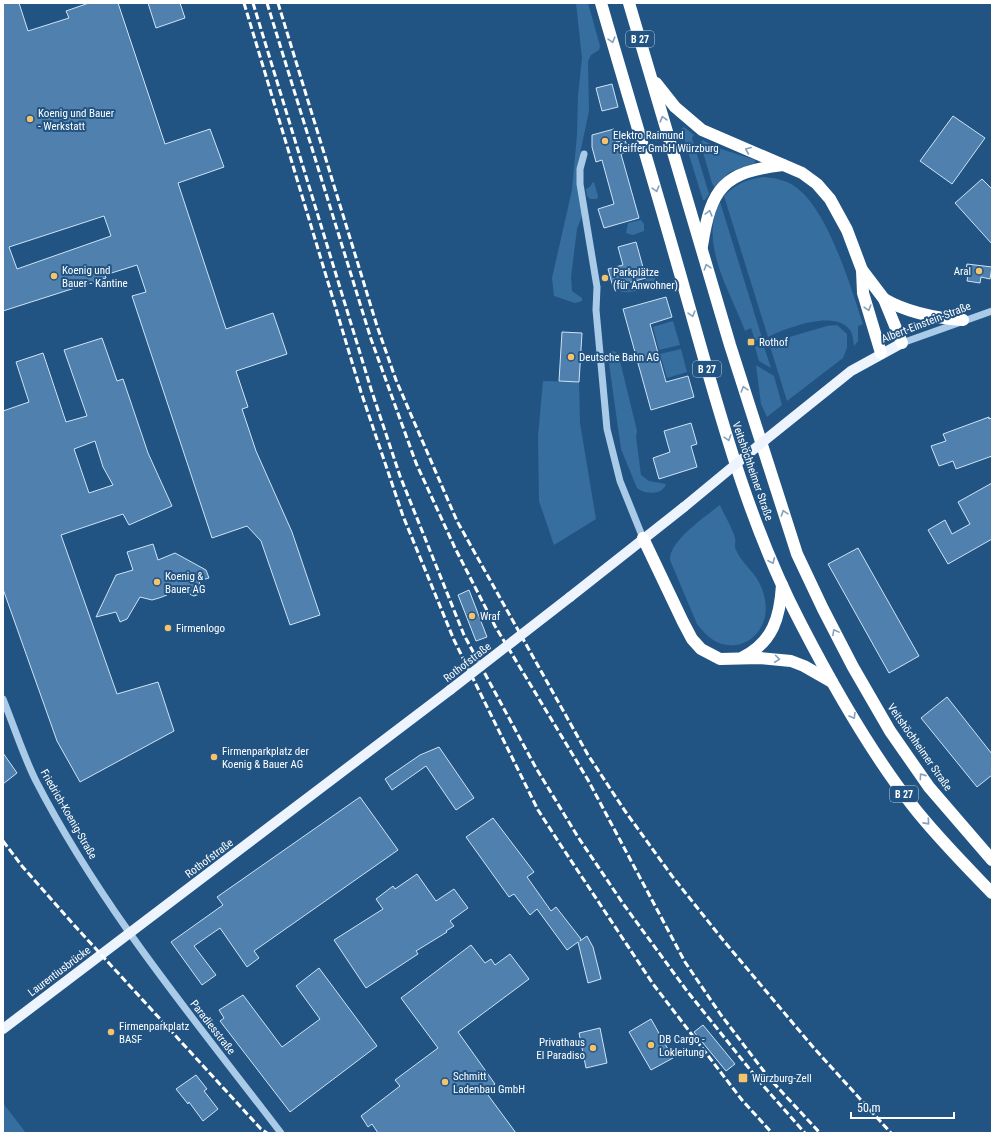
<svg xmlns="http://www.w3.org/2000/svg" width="995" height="1136" font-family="'Roboto Condensed',sans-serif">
<rect width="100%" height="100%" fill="#225483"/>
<g fill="#366ea0">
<polygon points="576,3 588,3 600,46 599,50 591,55 588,61 589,111 577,168 582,216 577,229 571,277 572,291 582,298 582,301 575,303 554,296 552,278 572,190 577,135 578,95 582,58"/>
<polygon points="684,127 694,135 692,138 709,194 705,200 703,200 681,129"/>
<polygon points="703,140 715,147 755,160 755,163 730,172 714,187 712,183 700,142"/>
<path d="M763,177c12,1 24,3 34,11 32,25 53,97 66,136l-5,2v15l-4,5c-1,-5 -1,-14 -5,-17 -16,-19 -62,-1 -81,8l-44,-141c12,-12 23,-17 39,-19z"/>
<polygon points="594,182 598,196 597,199 590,199 587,196 586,189 590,187 592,183"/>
<path d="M720,202l42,136 -7,3 -4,-13 -6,3c-14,-39 -47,-87 -25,-129z"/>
<polygon points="641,220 644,224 644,231 633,235 626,233 628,223"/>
<path d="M654,277l3,5c-5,6 -30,13 -37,9l1,-2 11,-1 12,-3 2,-6z"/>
<polygon points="673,321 680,345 659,350 653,327"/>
<polygon points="837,325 847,334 847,348 843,358 787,401 769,343 827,326"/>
<polygon points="763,344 771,368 759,361 755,347"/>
<polygon points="681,349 687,372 667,378 660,354"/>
<path d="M613,351l3,1 3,5 18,74 -1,6 5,38 8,6 17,3c-3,11 -21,11 -29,4l-16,-39 -13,-93v-3z"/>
<polygon points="756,365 774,376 782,405 767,417 761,404"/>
<polygon points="543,381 579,382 580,423 596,519 554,545 539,501 538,436"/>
<path d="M720,505c4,10 12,22 15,33 1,4 -1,9 1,12 5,10 10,15 16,22 13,15 19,40 8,57 -6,9 -14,15 -25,16 -17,2 -28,-8 -38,-21l-27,-64c-1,-19 36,-44 50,-55z"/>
<polygon points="3,1103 26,1133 3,1133"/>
</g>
<g fill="#4f80ae" stroke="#cee3f6" fill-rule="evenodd">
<path d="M3,3h16l9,28 41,-13 -3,-7 23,-8h29l47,141 45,-15 14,38 -46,16 48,146 47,-16 14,41 -51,17 12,36 -6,2 14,42 36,81 28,83 -30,10 -29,-84 -14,-15 -35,12 -80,-242 14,-4 -9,-27 -32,10 1,3 -103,33zM104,216l7,20 -94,33 -8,-22z"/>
<polygon points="148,3 180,3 185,18 156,28"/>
<polygon points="612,84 618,107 602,111 596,88"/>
<polygon points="953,116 985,138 952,184 920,161"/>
<polygon points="614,129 617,142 625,140 629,151 621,154 639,218 604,228 598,209 614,204 602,160 596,162 592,147 592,135"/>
<polygon points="982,179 992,189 992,244 955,203"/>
<polygon points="636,242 646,278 613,287 608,269 623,265 618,247"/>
<polygon points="967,264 992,267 990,279 981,277 980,283 967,281 968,275 965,274"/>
<polygon points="666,297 672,317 650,324 666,382 688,376 694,397 651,410 623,309"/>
<polygon points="562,332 582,333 579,382 559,381"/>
<path d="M102,338l15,43 6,-2 25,74 24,53 -43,19 -6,-11 -62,21 56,159 41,-12 16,49 -94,51 -23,-41 -54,-152v-178l26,-9 -13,-40 27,-9 23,69 21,-6 -23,-66zM95,441l8,26 10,18 -24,8 -15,-44z"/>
<polygon points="989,417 989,419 992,418 992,456 956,469 953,461 939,466 931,446 946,441 943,434"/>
<polygon points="691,423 697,444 691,446 697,467 659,479 653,458 670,452 664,431"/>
<polygon points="992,483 992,539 948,564 928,530 945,520 952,534 970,524 958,502"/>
<polygon points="153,544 158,560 175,553 206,570 209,578 199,581 202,593 194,596 172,586 167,595 159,598 152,600 140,597 127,619 120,622 116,612 96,617 116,575 133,570 127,552"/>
<polygon points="858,548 919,656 889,673 828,564"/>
<polygon points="469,590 487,637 476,641 458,595"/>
<polygon points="947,697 992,754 992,775 977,787 921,718"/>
<polygon points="439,747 474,798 456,810 426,766 392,790 385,779 420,755"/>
<polygon points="3,753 17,773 3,784"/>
<polygon points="360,797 398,850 254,951 259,958 247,967 220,928 194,946 216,975 202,985 171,942 223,905 217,897"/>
<polygon points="493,818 534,872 527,877 551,911 556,907 581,939 580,941 587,936 593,947 601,979 588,983 578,942 567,950 537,909 530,915 514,894 509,897 466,837"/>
<polygon points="417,874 436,901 454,889 468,908 450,921 454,926 446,931 447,932 416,951 418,954 366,988 334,940 383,909 376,899 393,886 395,889"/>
<polygon points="471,945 485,963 491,959 495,965 510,954 529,979 458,1032 495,1084 485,1091 516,1133 378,1133 372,1124 368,1127 361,1116 400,1086 395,1080 438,1048 401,998"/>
<polygon points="319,968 377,1046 290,1112 220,1021 224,1018 219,1010 243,995 282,1047 320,1019 296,986"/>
<polygon points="651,1019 673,1058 651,1070 629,1032"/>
<polygon points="703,1025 735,1064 726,1071 694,1032"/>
<polygon points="600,1028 607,1063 586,1068 579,1033"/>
<polygon points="196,1075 207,1089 204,1091 218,1109 203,1121 189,1102 188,1104 176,1089"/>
</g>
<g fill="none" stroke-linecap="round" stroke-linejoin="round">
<g stroke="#aacbe8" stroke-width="7">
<polyline points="584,154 580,169 580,184 597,287 596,310 607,429 620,481 643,538"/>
<polyline points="902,343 992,311"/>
<path d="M3,699c11,27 20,56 33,82 66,128 158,238 245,352"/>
</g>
<g stroke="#edf4fe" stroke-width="10">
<polyline points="765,440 851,371 902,343"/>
<polyline points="570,597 684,507"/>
<polyline points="3,1029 450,690"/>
</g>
<g stroke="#fff" stroke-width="12">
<path d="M601,3c29,100 59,199 87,299 31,109 60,221 113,322 32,62 68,126 111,181 24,31 53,60 80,88"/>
<polyline points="629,3 730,345 797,554 823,609 853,667 890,731 929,787 992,860"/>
<polyline points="656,83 675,107 702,130 802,173 817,184 830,199 847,230 862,270 863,293 881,353"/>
<path d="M702,246c9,-58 21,-74 81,-81"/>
<polyline points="862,270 884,299 902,343"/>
<path d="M884,299c24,14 51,19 79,21"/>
<polyline points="643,538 683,622 692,639 701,649 720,659 760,658 791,661 804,666 832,682"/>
<path d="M743,657c30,-15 37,-40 39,-72"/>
</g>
<g stroke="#fff" stroke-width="3" stroke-dasharray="7 3" stroke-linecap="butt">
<polyline points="244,3 361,392 403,516 454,640 538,810 560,844 653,984 742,1100 772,1133"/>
<polyline points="253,3 371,389 400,476 464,635 536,768 578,837 624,905 687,991 760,1082 805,1133"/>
<polyline points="267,3 371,339 416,463 455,548 495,626 588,780 685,962 721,1015 769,1078 820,1133"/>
<polyline points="278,3 377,326 396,380 457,521 588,755 625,811 672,876 723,940 813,1047 891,1133"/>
<polyline points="3,841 22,866 74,925 261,1129 267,1133"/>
</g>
<g stroke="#edf4fe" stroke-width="10">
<polyline points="684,507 765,440"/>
<polyline points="450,690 570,597"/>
</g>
</g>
<defs><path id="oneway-chevron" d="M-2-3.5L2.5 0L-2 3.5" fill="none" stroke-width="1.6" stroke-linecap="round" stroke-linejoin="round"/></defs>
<g stroke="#85a1bb">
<use href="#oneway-chevron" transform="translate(612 40) rotate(74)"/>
<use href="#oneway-chevron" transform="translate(663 119) rotate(-106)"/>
<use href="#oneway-chevron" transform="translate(748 150) rotate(-157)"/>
<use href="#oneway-chevron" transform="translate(656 189) rotate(74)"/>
<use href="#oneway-chevron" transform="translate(709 213) rotate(-75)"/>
<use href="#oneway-chevron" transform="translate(707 267) rotate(-107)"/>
<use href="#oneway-chevron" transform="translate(868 308) rotate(73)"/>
<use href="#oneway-chevron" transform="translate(692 314) rotate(74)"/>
<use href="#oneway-chevron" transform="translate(744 389) rotate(-107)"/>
<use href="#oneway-chevron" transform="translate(728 438) rotate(73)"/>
<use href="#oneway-chevron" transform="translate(784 513) rotate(-108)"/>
<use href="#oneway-chevron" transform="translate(772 561) rotate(66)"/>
<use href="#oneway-chevron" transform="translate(835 632) rotate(-118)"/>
<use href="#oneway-chevron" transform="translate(777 659) rotate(8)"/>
<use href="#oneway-chevron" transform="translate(853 716) rotate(59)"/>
<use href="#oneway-chevron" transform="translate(922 776) rotate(-125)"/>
<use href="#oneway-chevron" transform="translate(927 822) rotate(48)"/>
</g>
<g fill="#f4c36c" stroke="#225483" stroke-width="1.5">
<circle cx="30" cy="119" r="4"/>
<circle cx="605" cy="141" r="4"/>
<circle cx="979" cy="271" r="4"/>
<circle cx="54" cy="276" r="4"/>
<circle cx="605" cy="278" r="4"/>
<rect x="747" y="338" width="8" height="8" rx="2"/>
<circle cx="571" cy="357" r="4"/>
<circle cx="157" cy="582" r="4"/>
<circle cx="472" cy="616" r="4"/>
<circle cx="168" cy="628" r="4"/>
<circle cx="214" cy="757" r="4"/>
<circle cx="111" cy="1032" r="4"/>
<circle cx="651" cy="1045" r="4"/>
<circle cx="593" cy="1048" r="4"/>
<rect x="738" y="1073" width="10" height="10" rx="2"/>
<circle cx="445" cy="1082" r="4"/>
</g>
<g text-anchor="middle" stroke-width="4" stroke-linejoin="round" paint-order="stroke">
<g fill="#225483" stroke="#bdccda" stroke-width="1">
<rect x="626" y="31" width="28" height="16" rx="3"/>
<rect x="693" y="361" width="28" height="16" rx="3"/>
<rect x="890" y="786" width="28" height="16" rx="3"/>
</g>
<g font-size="10" font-weight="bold" fill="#fff">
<text x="640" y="43">B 27</text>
<text x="707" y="373">B 27</text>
<text x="904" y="798">B 27</text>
</g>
<g font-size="11" fill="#fff" stroke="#225483" text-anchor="start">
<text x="38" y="117">Koenig und Bauer<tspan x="38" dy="13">- Werkstatt</tspan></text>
<text x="613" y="139">Elektro Raimund<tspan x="613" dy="13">Pfeiffer GmbH Würzburg</tspan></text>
<text x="62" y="274">Koenig und<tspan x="62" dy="13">Bauer - Kantine</tspan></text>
<text x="971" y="275" text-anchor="end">Aral</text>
<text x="613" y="276">Parkplätze<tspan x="613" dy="13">(für Anwohner)</tspan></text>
<text x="759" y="346">Rothof</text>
<text x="579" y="361">Deutsche Bahn AG</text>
<text x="165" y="580">Koenig &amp;<tspan x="165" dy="13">Bauer AG</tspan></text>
<text x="480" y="620">Wraf</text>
<text x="176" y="632">Firmenlogo</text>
<text x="222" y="755">Firmenparkplatz der<tspan x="222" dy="13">Koenig &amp; Bauer AG</tspan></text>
<text x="119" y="1030">Firmenparkplatz<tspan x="119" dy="13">BASF</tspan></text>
<text x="659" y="1043">DB Cargo -<tspan x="659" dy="13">Lokleitung</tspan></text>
<text x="585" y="1046" text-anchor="end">Privathaus<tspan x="585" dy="13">El Paradiso</tspan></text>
<text x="453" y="1080">Schmitt<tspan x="453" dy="13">Ladenbau GmbH</tspan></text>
<text x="752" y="1082">Würzburg-Zell</text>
</g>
<g font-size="11" fill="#fff" stroke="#225483">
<text transform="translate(926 322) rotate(-21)" y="4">Albert-Einstein-Straße</text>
<text transform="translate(753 471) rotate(71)" y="4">Veitshöchheimer Straße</text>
<text transform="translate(467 662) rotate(-38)" y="4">Rothofstraße</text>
<text transform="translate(920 747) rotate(55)" y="4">Veitshöchheimer Straße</text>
<text transform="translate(69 814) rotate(60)" y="4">Friedrich-Koenig-Straße</text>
<text transform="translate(209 858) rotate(-37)" y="4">Rothofstraße</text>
<text transform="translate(59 971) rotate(-37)" y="4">Laurentiusbrücke</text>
<text transform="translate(213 1027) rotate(52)" y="4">Paradiesstraße</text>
</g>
</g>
<rect width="995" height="1136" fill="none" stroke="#ffffff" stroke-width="8"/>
<path d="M851 1112v6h103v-6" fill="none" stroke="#ffffff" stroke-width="2"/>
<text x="857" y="1112" font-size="12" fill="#ffffff" stroke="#225483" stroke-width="3" paint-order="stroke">50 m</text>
</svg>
